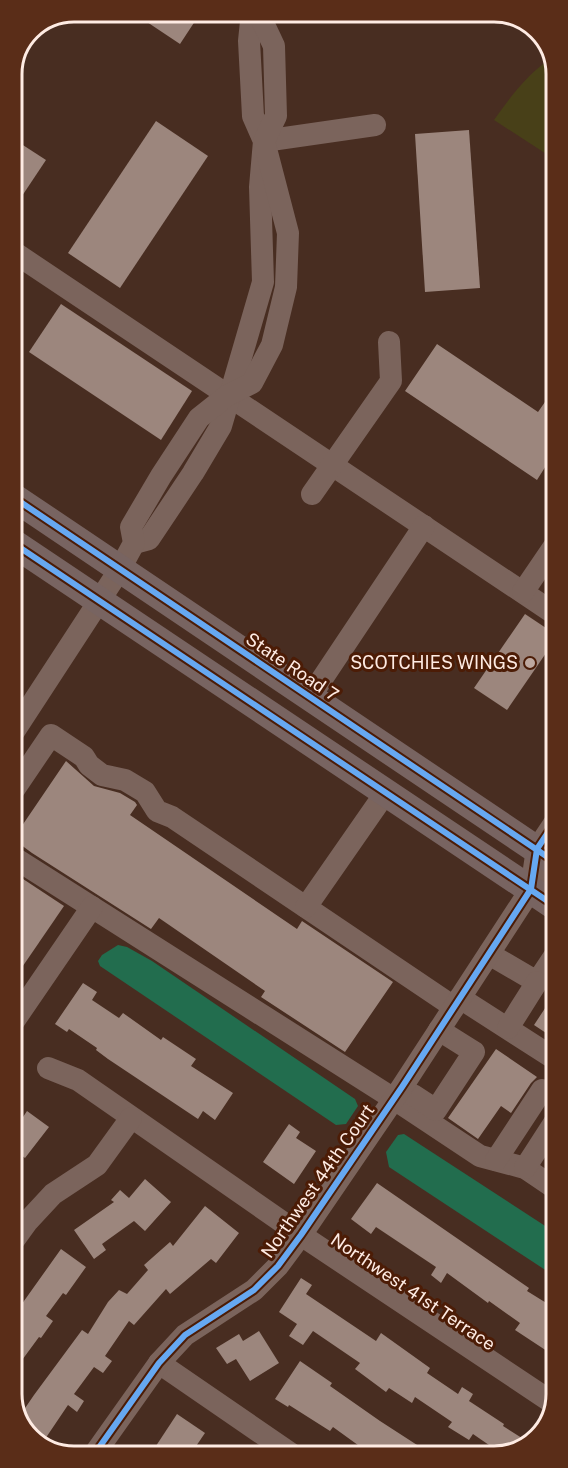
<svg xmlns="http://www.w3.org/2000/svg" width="568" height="1468" font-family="'Public Sans',sans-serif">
<rect width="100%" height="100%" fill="#482d21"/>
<path fill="#484018" d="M553,57l1,1v101l-60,-39c17,-24 34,-47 59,-63z"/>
<g fill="#226d4e">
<polygon points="118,945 127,947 152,961 355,1099 358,1106 346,1124 336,1125 100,966 98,961 102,955"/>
<polygon points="404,1134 556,1233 556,1277 389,1167 386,1152 398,1135"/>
</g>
<g fill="#9c867d">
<polygon points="132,12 201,12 180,44"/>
<polygon points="156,121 208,156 120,288 68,253"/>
<polygon points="469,130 480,288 425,292 415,134"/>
<polygon points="12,138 46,160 12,211"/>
<polygon points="61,304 192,391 161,440 29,352"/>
<polygon points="437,344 538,412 554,389 554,453 537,480 405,391"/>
<polygon points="525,614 555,634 555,640 507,710 474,688"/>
<polygon points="66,761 94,786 120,793 135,802 137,805 130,815 297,929 302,921 393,982 345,1052 261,997 265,991 159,918 151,929 32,853 13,839"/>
<polygon points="17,875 64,906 14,979 13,881"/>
<polygon points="83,983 97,992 92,1000 119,1018 123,1013 161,1040 163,1037 196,1059 191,1066 233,1093 215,1120 203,1111 198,1119 108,1059 96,1050 97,1048 69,1029 67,1032 55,1024"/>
<polygon points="555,993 555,1039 534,1025"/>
<polygon points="496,1049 537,1077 531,1083 511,1113 501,1106 478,1139 448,1118"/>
<polygon points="14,1111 23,1117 27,1111 49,1127 25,1158 14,1150"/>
<polygon points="289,1124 300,1132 296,1138 316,1151 294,1184 263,1162"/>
<polygon points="145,1179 171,1202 145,1231 134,1221 102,1244 106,1250 94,1259 74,1230 114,1202 111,1200 120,1190 129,1198"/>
<polygon points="377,1183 529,1288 527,1291 556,1309 556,1357 515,1330 520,1323 489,1301 488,1303 447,1273 441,1283 431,1275 436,1267 376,1227 371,1234 351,1219"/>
<polygon points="205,1206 239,1233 216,1263 211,1259 170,1294 166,1289 134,1325 129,1321 105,1356 112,1361 103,1373 94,1367 74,1394 84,1401 77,1412 68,1405 41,1445 36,1443 19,1417 34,1395 82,1330 88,1334 108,1302 119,1290 127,1294 148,1270 144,1265 170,1242 173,1246"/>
<polygon points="61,1249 86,1267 66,1295 63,1293 46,1316 53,1321 41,1338 39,1337 14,1371 14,1304 19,1308"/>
<polygon points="301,1278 312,1285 306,1294 376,1341 381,1333 430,1368 427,1373 458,1394 462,1387 473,1394 469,1401 504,1424 503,1426 525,1440 520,1447 510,1454 502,1454 473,1434 469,1440 448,1427 452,1422 415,1397 412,1403 389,1388 386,1392 355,1369 360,1363 313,1331 303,1345 289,1336 297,1324 279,1312"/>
<polygon points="259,1331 279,1363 250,1381 236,1359 227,1364 216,1348 239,1334 243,1341"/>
<polygon points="300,1361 332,1383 330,1386 380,1421 431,1454 358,1454 362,1448 333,1427 330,1431 289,1405 288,1407 275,1399"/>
<polygon points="177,1414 205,1433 190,1455 150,1455"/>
</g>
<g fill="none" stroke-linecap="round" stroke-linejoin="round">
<g stroke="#7b645c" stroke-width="22">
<polyline points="264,141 375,125"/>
<polyline points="12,251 555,614"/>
<polyline points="312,494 391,381 389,342"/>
<polyline points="134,543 149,539 193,473 221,426 263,282 260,187 264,141 253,116 249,41 252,12"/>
<polyline points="523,592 555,545"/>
<polyline points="310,697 424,526"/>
<polyline points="13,733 120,569 134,543 131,527 161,476 199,418 228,395 252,383 272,345 286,287 288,233 264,141 276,116 274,46 258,12"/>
<polyline points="13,791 51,735 84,757 89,765 102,775 125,780 145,792 157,811 172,817 454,1007"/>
<polyline points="13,857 394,1099 480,1156 525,1168 556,1189"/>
<polyline points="531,889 555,876"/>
<polyline points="306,907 386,792"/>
<polyline points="489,954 537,982 555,955"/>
<polyline points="460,998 555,1059"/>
<polyline points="14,1021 92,907"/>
<polyline points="508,1028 537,982"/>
<polyline points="48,1068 78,1080 301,1235 553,1403"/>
<polyline points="413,1095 436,1110 474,1052 439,1030"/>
<polyline points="496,1160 542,1090"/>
<polyline points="525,1168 556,1120"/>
<polyline points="14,1240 27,1222 53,1194 97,1165 131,1118"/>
<polyline points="159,1363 293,1455"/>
<polyline points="93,1456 159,1363 185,1335 254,1290 278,1266 301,1235 402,1087 531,889 537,849 555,822"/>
</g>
<g stroke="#786461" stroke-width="28">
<polyline points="13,497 555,862"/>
<polyline points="13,543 555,906"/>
</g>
<defs>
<g id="cycleway">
<polyline points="13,497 555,862"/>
<polyline points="13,543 555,906"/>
<polyline points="93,1456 159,1363 185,1335 254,1290 278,1266 301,1235 402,1087 531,889 537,849 555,822"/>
</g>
</defs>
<use href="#cycleway" stroke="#4c1c06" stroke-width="10"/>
<use href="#cycleway" stroke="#66a8f1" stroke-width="6"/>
</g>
<circle fill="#bea89f" stroke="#4c1c06" stroke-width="2" cx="530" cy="663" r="6"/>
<g text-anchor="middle" stroke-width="6" stroke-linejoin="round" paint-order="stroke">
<g font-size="18" fill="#feebe3" stroke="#4c1c06" text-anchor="end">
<text x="518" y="669">SCOTCHIES WINGS</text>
</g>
<g font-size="18" fill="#feebe3" stroke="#4c1c06">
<text transform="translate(292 667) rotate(34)" y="6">State Road 7</text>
<text transform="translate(318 1181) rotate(-55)" y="6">Northwest 44th Court</text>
<text transform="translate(413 1292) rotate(34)" y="6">Northwest 41st Terrace</text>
</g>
</g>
<path d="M0 0H568V1468H0ZM74 22H494A52 52 0 0 1 546 74V1394A52 52 0 0 1 494 1446H74A52 52 0 0 1 22 1394V74A52 52 0 0 1 74 22Z" fill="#5a2d18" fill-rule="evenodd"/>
<path fill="none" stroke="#feebe3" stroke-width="3" d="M74 22H494A52 52 0 0 1 546 74V1394A52 52 0 0 1 494 1446H74A52 52 0 0 1 22 1394V74A52 52 0 0 1 74 22Z"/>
</svg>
